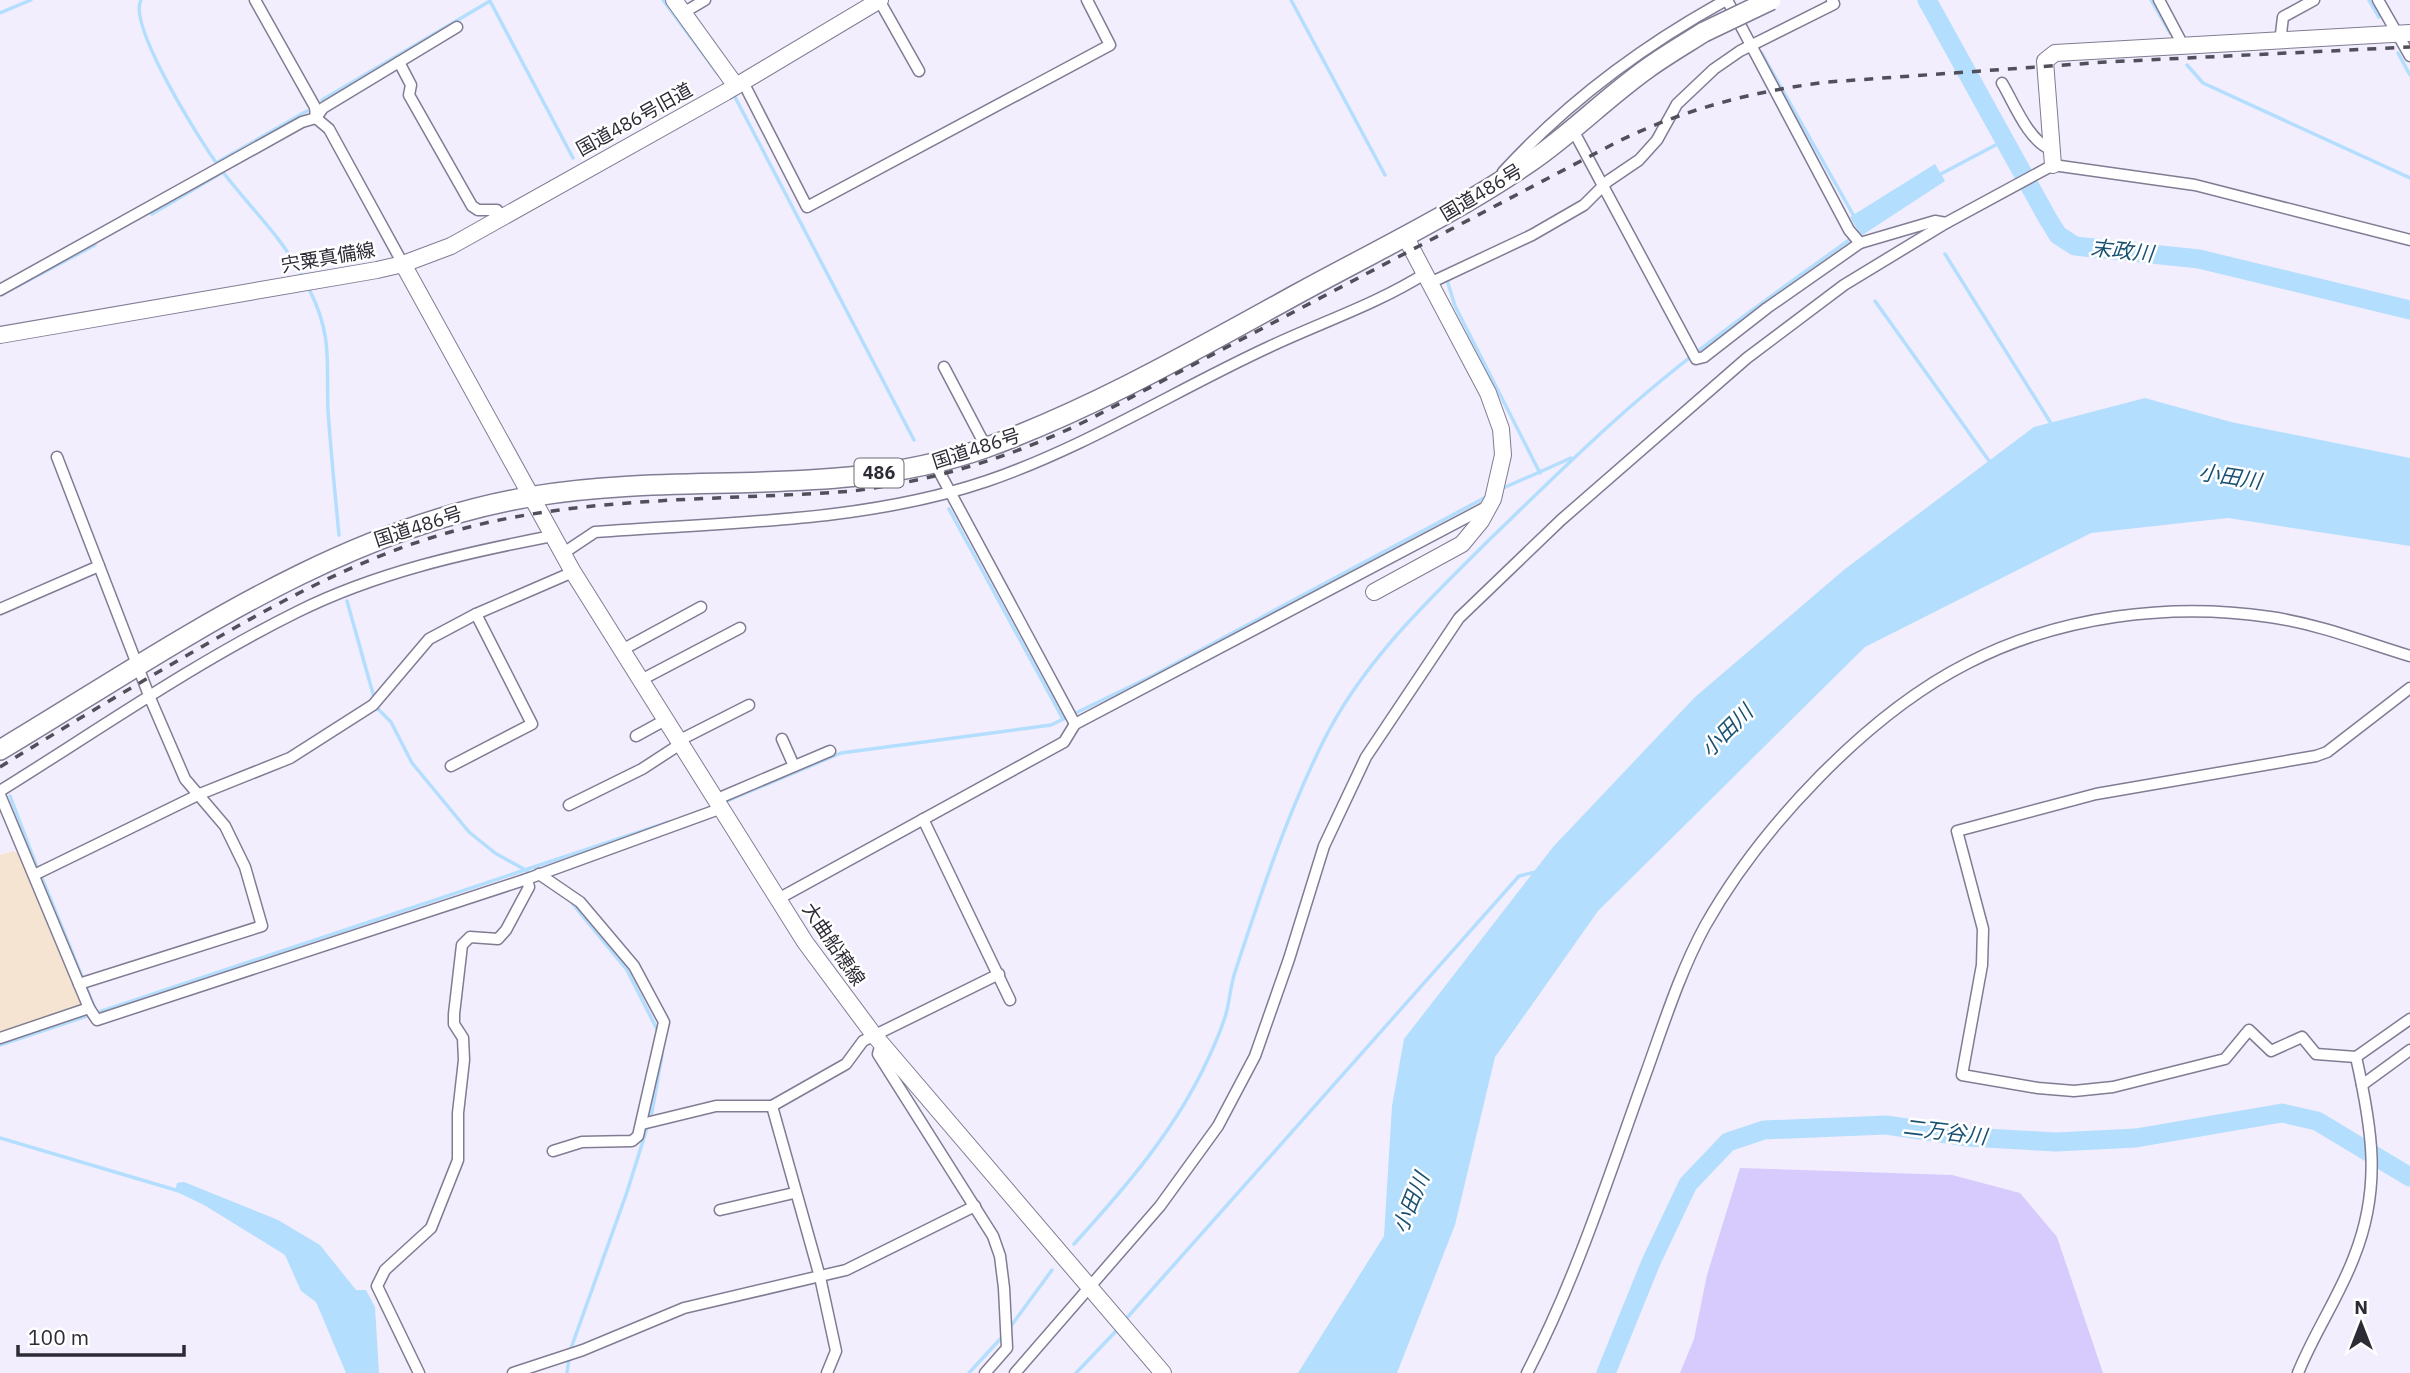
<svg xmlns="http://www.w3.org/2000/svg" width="2410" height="1373" font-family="'IBM Plex Sans','Noto Sans JP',sans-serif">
<rect width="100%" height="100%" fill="#f2eefe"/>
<polygon fill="#f5e4d2" points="13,851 20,855 83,1004 81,1008 0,1034 0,855"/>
<polygon fill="#d6cbfc" points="1740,1168 1952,1175 2020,1193 2057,1237 2103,1373 1680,1373 1694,1339 1707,1275"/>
<g fill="#b4defd">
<polygon points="1935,164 1945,181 1861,236 1850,217"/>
<polygon points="2145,398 2231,422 2410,458 2410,546 2228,518 2091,533 1865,647 1598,911 1495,1057 1455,1225 1397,1373 1298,1373 1384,1236 1392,1106 1404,1039 1553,847 1695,697 1845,569 2034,427"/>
<polygon points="184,1182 278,1220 320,1245 356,1290 366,1290 375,1307 379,1373 346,1373 316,1302 301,1291 285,1255 204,1205 175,1191 177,1183"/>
</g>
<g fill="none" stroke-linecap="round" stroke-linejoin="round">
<g stroke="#b4defd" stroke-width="3.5">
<path d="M141,0c-14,25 61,144 79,168 27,37 61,67 81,107"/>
<polyline points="663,0 718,74"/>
<polyline points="1291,0 1385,175"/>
<polyline points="2151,0 2170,33"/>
<polyline points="2369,0 2379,17"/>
<polyline points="0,13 31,0"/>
<polyline points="1761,52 1855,218"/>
<polyline points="2398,53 2410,75"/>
<polyline points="2187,65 2203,83 2410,178"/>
<polyline points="735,97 914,440"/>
<polyline points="322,100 490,1 573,158"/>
<polyline points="216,163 307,111"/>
<polyline points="1937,176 2005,140"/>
<polyline points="152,214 223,172"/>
<polyline points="1945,254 2052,425"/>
<polyline points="1447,280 1455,306 1540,473"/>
<polyline points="16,287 95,245"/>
<path d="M310,291c23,46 16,72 18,120 3,42 7,83 11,124"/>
<polyline points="1875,301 1992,465"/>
<polyline points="1501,489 1571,458"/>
<polyline points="949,509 1063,719"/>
<polyline points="347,601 377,708 391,722 412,763 469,832 495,853 529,872"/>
<polyline points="10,796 37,867"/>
<polyline points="727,801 841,753 1051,725 1154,675 1488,496"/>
<polyline points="42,878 95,1009"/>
<polyline points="572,903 627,970 658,1031"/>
<polyline points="0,1045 669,822"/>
<polyline points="0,1138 179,1191"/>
<path d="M1074,1244c52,-57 102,-115 134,-185 7,-15 15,-33 19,-49 3,-13 4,-26 8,-38 26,-79 52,-158 89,-232 40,-80 104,-139 166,-201 57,-55 112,-110 173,-160 61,-50 125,-95 189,-141"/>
<polyline points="1125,1320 1519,876 1536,872"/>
<polyline points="1008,1330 1052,1270"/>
<polyline points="570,1351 627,1192 652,1112 662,1055"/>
<polyline points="567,1373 569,1359"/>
<polyline points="969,1373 1003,1336"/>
<polyline points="1076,1373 1118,1329"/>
</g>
<g stroke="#b4defd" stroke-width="19">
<polyline points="1927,0 2048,219 2058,235 2075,246 2199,259 2410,310"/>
<polyline points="1606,1373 1651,1262 1688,1184 1728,1142 1764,1130 1886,1125 1968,1137 2056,1142 2136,1138 2282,1113 2317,1121 2410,1177"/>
</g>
<defs>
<g id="street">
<polyline points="255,0 315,107 316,118"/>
<polyline points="879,0 919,71"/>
<polyline points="1727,0 1849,230 1860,243"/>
<polyline points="2159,0 2184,47"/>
<polyline points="2378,0 2410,56"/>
<polyline points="683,13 705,0"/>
<polyline points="2280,42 2283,17 2314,0"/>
<polyline points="399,62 411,85 409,95 472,206 478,210 497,210 501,218"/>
<polyline points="743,82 807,207 1110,45 1087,0"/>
<path d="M2002,83c12,20 26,57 48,66"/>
<polyline points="316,118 329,129 403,264"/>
<polyline points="1573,130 1696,359 1704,357 1767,308 1860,243 1935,221 1946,223"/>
<path d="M1503,172c64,-70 141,-127 223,-172"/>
<polyline points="1432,282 1532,235 1584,205 1608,181 1639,160 1657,140 1677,104 1714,69 1740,51 1834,4 1832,0"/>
<polyline points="0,290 302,122 316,118 323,108 457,27"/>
<polyline points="944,367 986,447"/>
<polyline points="57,457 150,698 185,779 225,826 245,867 262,926 79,984"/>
<polyline points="934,462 1075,724"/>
<path d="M562,554l33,-22c130,-10 268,-9 392,-51 99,-34 187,-90 282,-134 53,-25 108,-43 157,-74"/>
<polyline points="0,609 99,566"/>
<polyline points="622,650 701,607"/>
<polyline points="641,680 740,628"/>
<polyline points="2410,688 2327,752 2316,756 2096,794 1957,831 1983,929 1982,965 1962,1075 2038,1088 2074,1091 2113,1087 2225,1059 2249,1030 2271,1051 2302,1037 2316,1054 2356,1057 2410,1019"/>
<polyline points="636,736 667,719"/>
<polyline points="782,739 794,766"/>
<polyline points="680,740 749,705"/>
<polyline points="451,766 532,724 476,614"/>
<path d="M0,791c98,-61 194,-128 297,-179 80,-40 168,-59 255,-76"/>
<polyline points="0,795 89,1008"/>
<polyline points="717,799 830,751"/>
<polyline points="569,805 642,769 682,743"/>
<polyline points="923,819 1010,1000"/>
<polyline points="539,874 580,902 634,966 664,1022 638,1136 632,1141 582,1142 553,1151"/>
<polyline points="34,875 200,794 290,758 373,705 429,639 476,614 573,572"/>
<polyline points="778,899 1064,742 1075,724 1490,505"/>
<polyline points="0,1038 89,1008 97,1020 527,879"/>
<polyline points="881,1043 878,1054 993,1236 1000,1256 1004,1288 1007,1348 985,1373"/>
<polyline points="2362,1085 2410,1050"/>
<polyline points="642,1124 716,1106 772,1106"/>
<polyline points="720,1210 794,1193"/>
<polyline points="419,1373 377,1286 385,1270 431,1228 458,1160 458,1113 464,1060 463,1038 454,1024 454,1014 462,945 470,937 498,939 506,930 529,887 527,879 722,808"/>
<polyline points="513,1373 583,1350 684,1308 846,1270 975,1206"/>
<polyline points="827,1373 836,1351 820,1277 772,1106 846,1064 863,1041 999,974"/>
<polyline points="1015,1373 1160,1206 1218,1126 1255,1056 1289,959 1324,846 1366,757 1459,618 1561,520 1747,358 1844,285 1946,223 2053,165 2195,185 2410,240"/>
<path d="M1527,1373c50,-96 82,-198 119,-300 18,-50 34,-101 59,-147 55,-98 162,-212 263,-263 91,-47 202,-61 302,-46 48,7 94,25 140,39"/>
<path d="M2298,1373c16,-40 41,-76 56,-116 28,-70 18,-129 2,-200"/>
</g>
<g id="secondary">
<polyline points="674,0 736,86"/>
<polyline points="2053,165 2045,61 2055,53 2410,33"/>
<polyline points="403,264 573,572 805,942 874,1035 1163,1373"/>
<polyline points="0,335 377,270 403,264 451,246 726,92 880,0"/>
<polyline points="1374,592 1462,544 1481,521 1493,499 1503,455 1501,429 1488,393 1405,236"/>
</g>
<path id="highway" d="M0,750c169,-101 336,-222 535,-254 149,-25 305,4 450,-48 110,-40 212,-99 314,-155 77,-42 158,-81 231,-131 41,-28 77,-65 118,-94 18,-13 37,-24 56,-36"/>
</defs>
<use href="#street" stroke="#817c93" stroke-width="13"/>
<use href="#secondary" stroke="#817c93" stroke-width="18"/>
<use href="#highway" stroke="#817c93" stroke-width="22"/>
<use href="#street" stroke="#fff" stroke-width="10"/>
<use href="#secondary" stroke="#fff" stroke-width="16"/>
<use href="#highway" stroke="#fff" stroke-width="19"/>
<path stroke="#514f5a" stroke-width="3.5" stroke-dasharray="9 9" stroke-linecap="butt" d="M0,767c63,-39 127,-77 191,-114 84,-49 168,-96 263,-122 129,-36 267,-30 399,-40 84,-11 160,-34 237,-72l527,-277c67,-33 137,-51 211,-60l278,-20 304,-15"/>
<defs>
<polyline id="highway-bridge" points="1704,32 1771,0"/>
</defs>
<use href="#highway-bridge" stroke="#817c93" stroke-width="22" stroke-linecap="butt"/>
<use href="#highway-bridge" stroke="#fff" stroke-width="19"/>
</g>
<g text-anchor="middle" stroke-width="5" stroke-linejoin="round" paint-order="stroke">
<rect fill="#fff" stroke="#6c6b72" stroke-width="2" x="854.5" y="458.5" width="49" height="29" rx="5"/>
<g font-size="18" font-weight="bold" fill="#2d2b35">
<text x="879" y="479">486</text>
</g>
<g font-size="19" fill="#2d2b35" stroke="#fff">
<text transform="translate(634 119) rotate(-29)" y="7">国道486号旧道</text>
<text transform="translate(1481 192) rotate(-31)" y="7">国道486号</text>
<text transform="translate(328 257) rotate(-10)" y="7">宍粟真備線</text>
<text transform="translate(976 448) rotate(-18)" y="7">国道486号</text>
<text transform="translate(418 526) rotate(-18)" y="7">国道486号</text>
<text transform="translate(834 944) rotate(56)" y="7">大曲船穂線</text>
</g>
<g font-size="21" font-style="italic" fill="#195172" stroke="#fff">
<text transform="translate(2122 251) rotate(6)" y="7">末政川</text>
<text transform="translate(2230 477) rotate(9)" y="7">小田川</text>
<text transform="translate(1727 731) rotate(-45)" y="7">小田川</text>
<text transform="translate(1945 1132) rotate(7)" y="7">二万谷川</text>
<text transform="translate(1411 1203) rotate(-68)" y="7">小田川</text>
</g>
</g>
<g transform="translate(2361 1324)" stroke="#ffffff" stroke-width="5" paint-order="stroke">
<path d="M0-5L12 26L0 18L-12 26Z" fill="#2d2b35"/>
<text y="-10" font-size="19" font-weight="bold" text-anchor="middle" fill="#2d2b35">N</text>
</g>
<path d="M18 1345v10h166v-10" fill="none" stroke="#2d2b35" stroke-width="3.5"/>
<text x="28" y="1345" font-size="21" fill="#2d2b35" stroke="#ffffff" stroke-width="5" paint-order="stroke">100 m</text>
</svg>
